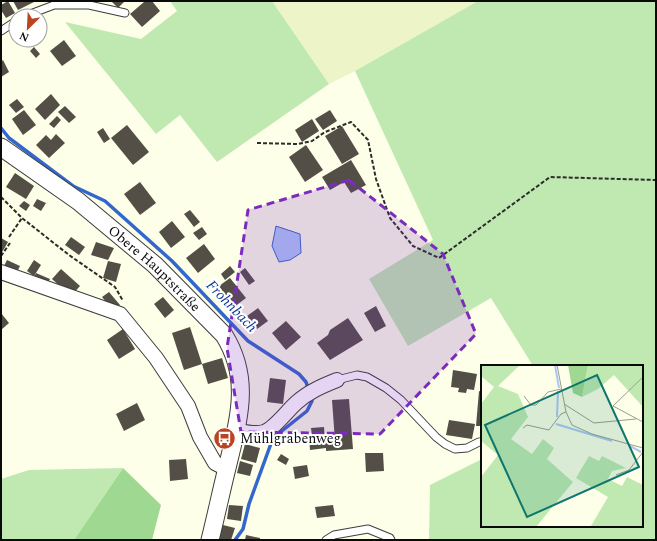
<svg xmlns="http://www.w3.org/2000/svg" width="657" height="541" font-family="Spectral,serif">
<rect width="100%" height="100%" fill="#fdffe8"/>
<polygon fill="#ecf4c8" points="272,1 478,1 355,71 329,84"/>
<g fill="#c0e9b2">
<polygon points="170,1 272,1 329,84 217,162 180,115 156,134 65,22 141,39 177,11"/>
<polygon points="478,1 656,1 656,540 429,540 430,485 482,459 482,526 642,526 642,366 533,366 491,298 408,346 369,279 433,240 355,71"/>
<polygon points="123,468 74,540 1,540 1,479 29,470"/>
</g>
<polygon fill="#9fd991" points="123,468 161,505 152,540 74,540"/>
<polygon fill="#acc7f7" stroke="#3267ce" points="276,226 300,234 301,253 290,260 279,262 272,246"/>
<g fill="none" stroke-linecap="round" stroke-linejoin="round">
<g stroke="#3267ce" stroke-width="3.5">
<polyline points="1,128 9,138 73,186 105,201 172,261 248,341 299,374 306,382 309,391"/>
<polyline points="235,540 243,529 249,504 273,438 307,411 312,401 311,396"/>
</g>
</g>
<g fill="#534f47">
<polygon points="8,1 15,13 6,18 1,10 1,5"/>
<polygon points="13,1 36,1 18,10"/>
<polygon points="111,1 125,1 118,8"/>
<polygon points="142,1 152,1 160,11 142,27 130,14 144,2"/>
<polygon points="16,30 16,40 23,40 17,44 10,33"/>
<polygon points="64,40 76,56 62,66 50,51"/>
<polygon points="34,47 40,54 36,58 30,51"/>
<polygon points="3,60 9,72 1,77 1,62"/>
<polygon points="51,94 60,105 45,120 35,109"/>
<polygon points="17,99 24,107 16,113 9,105"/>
<polygon points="65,106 76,117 69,123 58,112"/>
<polygon points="24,110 36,125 23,135 12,119"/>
<polygon points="330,110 337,121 323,130 315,119"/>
<polygon points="57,116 61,120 54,128 49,124"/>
<polygon points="312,119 319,131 302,142 295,130"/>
<polygon points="127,125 149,152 133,165 111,138"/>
<polygon points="342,126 359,154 342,164 325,136"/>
<polygon points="103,128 110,139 104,143 97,132"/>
<polygon points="56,134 65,143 49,158 36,145 46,135 51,140"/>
<polygon points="306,145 323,170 305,182 289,157"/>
<polygon points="351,160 366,185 351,193 344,182 330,190 322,177"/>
<polygon points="15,173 34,186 26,199 6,187"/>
<polygon points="140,182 156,203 140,215 124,194"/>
<polygon points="37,199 46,203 41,211 33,206"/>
<polygon points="24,201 30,205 26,211 19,206"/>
<polygon points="190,210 200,222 194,227 184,214"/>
<polygon points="172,221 185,237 171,248 159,232"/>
<polygon points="202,227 207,234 199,240 193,233"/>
<polygon points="71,237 85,247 79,255 65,245"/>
<polygon points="1,238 8,242 1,254"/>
<polygon points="96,242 114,248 108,260 91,255"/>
<polygon points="204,244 215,259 198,273 186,258"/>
<polygon points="7,260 20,266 16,274 3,268"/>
<polygon points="34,260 41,265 34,276 27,271"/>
<polygon points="108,261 121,264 116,282 103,278"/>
<polygon points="230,266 235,272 225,280 221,274"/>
<polygon points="245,268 255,281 249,285 240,272"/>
<polygon points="61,269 80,286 71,296 52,279"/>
<polygon points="36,273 50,279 47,285 33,279"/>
<polygon points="230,278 246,298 234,307 219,286"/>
<polygon points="109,292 120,305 113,310 102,297"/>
<polygon points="163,297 174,310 165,318 154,304"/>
<polygon points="376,306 386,326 375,332 364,313"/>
<polygon points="258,308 268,321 257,329 247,316"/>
<polygon points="1,313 9,323 1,330"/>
<polygon points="348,318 363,340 330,360 317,343 328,335 330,330"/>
<polygon points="286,321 301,337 286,350 272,333"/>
<polygon points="190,327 202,364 184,370 172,333"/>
<polygon points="123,329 135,349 119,359 107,340"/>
<polygon points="222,358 228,378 208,384 202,364"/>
<polygon points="453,370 477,374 474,390 467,389 466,393 458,392 459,388 451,387"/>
<polygon points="270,378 286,380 283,404 267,402"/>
<polygon points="479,391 482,392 482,426 476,426"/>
<polygon points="349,399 353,449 326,451 326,448 310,450 309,436 312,436 311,428 324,427 325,442 335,441 332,400"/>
<polygon points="137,403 145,420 124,431 116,414"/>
<polygon points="449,420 475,424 472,439 446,435"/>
<polygon points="245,444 260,448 256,463 241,459"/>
<polygon points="365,453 383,453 384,471 366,472"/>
<polygon points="281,454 289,459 286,465 277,460"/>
<polygon points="186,459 188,479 170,481 169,460"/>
<polygon points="240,461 253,465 250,476 237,473"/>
<polygon points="307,465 309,476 295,479 293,467"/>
<polygon points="229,505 243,506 241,521 227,519"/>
<polygon points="333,505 335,516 317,518 315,507"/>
<polygon points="223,525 235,528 231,540 218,540"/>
<polygon points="246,535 260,538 260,540 245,540"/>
</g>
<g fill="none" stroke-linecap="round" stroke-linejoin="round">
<defs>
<g id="service">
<polyline points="25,16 54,5 89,5 125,13"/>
<polyline points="1,31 16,21"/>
<polyline points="337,380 357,375 367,377 386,388 401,400 436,437 445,444 455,449 467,448 479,442"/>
<polyline points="326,540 334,535 368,529 390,538 391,540"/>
</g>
<g id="minor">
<polyline points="1,272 120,314 156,358 188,406 200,437 215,463 227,469"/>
<path d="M236,430c9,2 19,5 28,2 11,-4 23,-21 32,-29 12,-11 26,-17 41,-23"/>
</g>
<g id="tertiary">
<path id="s1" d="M1,147l77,54 77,64 69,70c28,45 14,86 3,133 -6,24 -11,48 -17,72"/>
</g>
</defs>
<use href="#service" stroke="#3d3d3d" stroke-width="9"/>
<use href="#minor" stroke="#3d3d3d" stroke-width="16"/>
<use href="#tertiary" stroke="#3d3d3d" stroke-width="19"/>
<g stroke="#2c2c2c" stroke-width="2" stroke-dasharray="4 2" stroke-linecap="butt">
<polyline points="257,143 298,144 312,141 325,132 351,122 368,140 376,179 390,218 413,246 439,258 550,177 656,180"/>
<polyline points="1,197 22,218 69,255 115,287 123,301"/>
<polyline points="9,237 22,218"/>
<polyline points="1,256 10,243"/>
</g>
<use href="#service" stroke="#fff" stroke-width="7"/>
<use href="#minor" stroke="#fff" stroke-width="14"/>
<use href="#tertiary" stroke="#fff" stroke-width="17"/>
</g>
<path fill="#7b2cbf" fill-opacity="0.2" stroke="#7b2cbf" stroke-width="3" stroke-dasharray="8 5" stroke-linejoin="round" d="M349,180l94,74 33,80 -96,100 -139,-2 -14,-84 21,-138z"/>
<defs>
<symbol id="bus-disc" viewBox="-11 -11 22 22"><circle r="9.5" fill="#bb4322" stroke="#fff"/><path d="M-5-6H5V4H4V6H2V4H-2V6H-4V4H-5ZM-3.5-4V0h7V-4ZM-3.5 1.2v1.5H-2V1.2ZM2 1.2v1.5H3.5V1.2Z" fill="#fff"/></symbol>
</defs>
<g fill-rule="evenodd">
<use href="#bus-disc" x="212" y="426" width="25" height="25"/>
</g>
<g text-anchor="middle" stroke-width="4" stroke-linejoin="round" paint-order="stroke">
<g font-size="14" fill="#0a0a0a" stroke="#fff">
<text dy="5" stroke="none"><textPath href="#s1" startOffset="196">Obere Hauptstraße</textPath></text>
</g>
<g font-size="14" fill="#0a0a0a" stroke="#fff" text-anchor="start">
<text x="240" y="443">Mühlgrabenweg</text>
</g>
<g font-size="15" font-style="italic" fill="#143c9c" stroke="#fff">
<text transform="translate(232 306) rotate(46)" y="5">Frohnbach</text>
</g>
</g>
<g transform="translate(481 365)">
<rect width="162" height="162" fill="#fdffe8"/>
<path d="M0,0h39l-22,21 20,8 10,23 -17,22 21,15 11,-15 11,9 -7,11 26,23 -37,45h-55v-50l17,-22 -17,-14v-37l13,-17 -13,-11zM107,0h55v42l-29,-32 -16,14 -16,8zM108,91l10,5 3,-5 24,12 -14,3 -4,8 14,7 5,-9 16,8v42l-52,-1 17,-29 -32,-19z" fill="#c0e9b2"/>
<path d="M87,0h20l-6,32 -9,-4z" fill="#9fd991"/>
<path fill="none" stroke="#acc7f7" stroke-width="2" d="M74,0l4,23M76,52l1,-26M75,59l56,17M149,81l11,6"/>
<path fill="none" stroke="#9c9d8f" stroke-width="1" d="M76,0l9,47 6,13 20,9 51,14M162,12l-30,29 30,16M43,31l7,9h5l12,-13 13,-3M83,39l30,19 42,-4M42,63l4,-3 22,5 12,-16 5,-2M135,110l13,-5 14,-18"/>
<path fill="#0f766e" fill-opacity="0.15" stroke="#0f766e" stroke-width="2" d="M116,10l42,92 -112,50 -42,-92z"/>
<rect width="162" height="162" fill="none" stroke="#0a0a0a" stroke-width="2"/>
</g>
<rect width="657" height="541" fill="none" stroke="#0a0a0a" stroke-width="4"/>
<g transform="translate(28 28) rotate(204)"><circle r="19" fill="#ffffff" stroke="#9d9d9d"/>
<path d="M0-3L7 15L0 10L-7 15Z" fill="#bb4322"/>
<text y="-6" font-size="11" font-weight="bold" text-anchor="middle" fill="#0a0a0a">N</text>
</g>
</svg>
